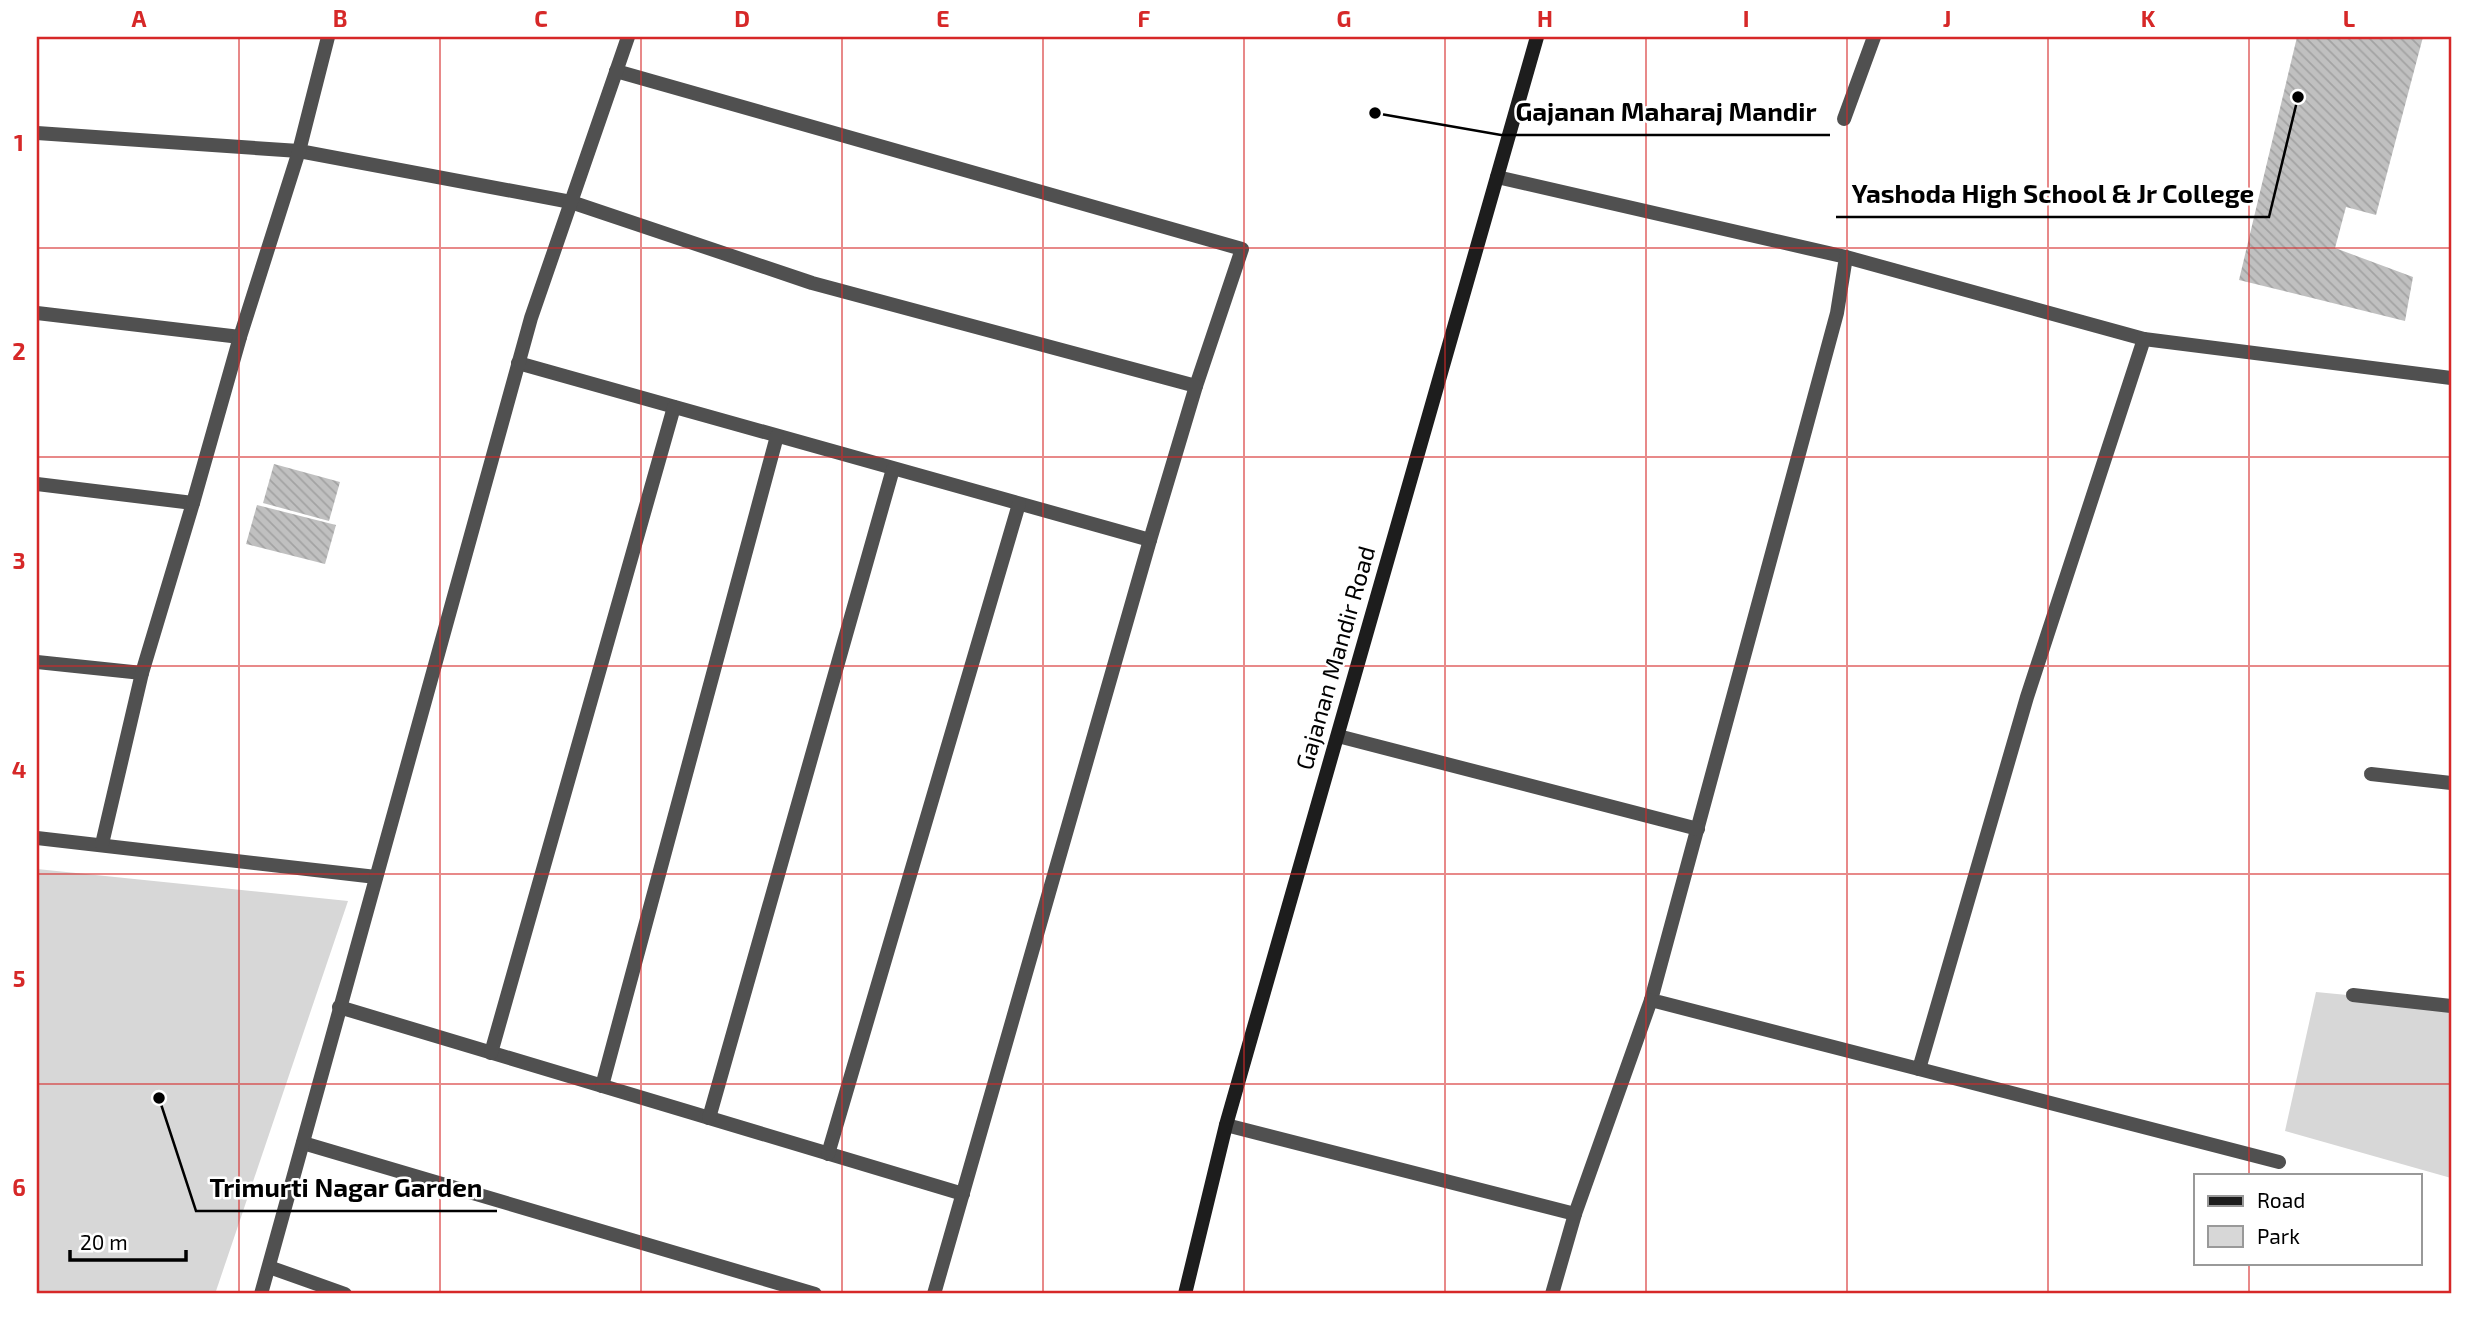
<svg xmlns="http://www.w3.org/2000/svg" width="2488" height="1331" font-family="'Exo 2',sans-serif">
<defs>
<pattern id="building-back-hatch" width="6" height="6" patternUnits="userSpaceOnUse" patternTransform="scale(1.75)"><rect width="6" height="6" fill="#c0c0c0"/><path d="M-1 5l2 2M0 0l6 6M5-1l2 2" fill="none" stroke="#a3a3a3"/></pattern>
</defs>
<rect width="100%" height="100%" fill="#fff"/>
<g fill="#d7d7d7">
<polygon points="37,869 348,901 215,1294 37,1294"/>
<polygon points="2316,992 2451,1005 2451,1178 2285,1131"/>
</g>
<g fill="url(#building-back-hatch)">
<polygon points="2297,37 2423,37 2376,215 2346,207 2335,248 2413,277 2405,321 2239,280"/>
<polygon points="274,464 340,482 329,521 263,503"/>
<polygon points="257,505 336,525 325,564 246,544"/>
</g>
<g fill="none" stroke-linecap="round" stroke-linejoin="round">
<polyline stroke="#505050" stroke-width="14" points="1844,119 1874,37"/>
<g stroke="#505050" stroke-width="14">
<polyline points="616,71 1242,249 1196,386"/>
<polyline points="37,133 299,151 571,202 812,283 1196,386 1150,540 518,363"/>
<polyline points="1497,177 1846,257 1837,313 1651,1000 1919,1069 2027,697 2144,339 2451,378"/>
<polyline points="1846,257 2144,339"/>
<polyline points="37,313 240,337"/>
<polyline points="37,484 193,503 142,673 37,662"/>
<polyline points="193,503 240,337 299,151 328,37"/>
<polyline points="1338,736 1698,829"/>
<polyline points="2371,774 2451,783"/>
<polyline points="37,838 376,877"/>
<polyline points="102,844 142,673"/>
<polyline points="2353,995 2451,1006"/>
<polyline points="339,1007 963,1194"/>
<polyline points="491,1053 674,407"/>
<polyline points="1919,1069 2279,1162"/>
<polyline points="602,1086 777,436"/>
<polyline points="709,1118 893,469"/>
<polyline points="1226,1125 1575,1214 1552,1294"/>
<polyline points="303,1143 815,1294"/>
<polyline points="828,1154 1019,504"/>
<polyline points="1575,1214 1651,1000"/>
<polyline points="269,1267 345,1294"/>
<polyline points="261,1294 531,318 628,37"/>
<polyline points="934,1294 1150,540"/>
</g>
<polyline stroke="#1d1d1d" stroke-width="14" points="1185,1294 1226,1125 1537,37"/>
</g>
<path fill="none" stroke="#d62828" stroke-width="2" stroke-opacity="0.55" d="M239,37v1257M440,37v1257M641,37v1257M842,37v1257M1043,37v1257M1244,37v1257M1445,37v1257M1646,37v1257M1847,37v1257M2048,37v1257M2249,37v1138M37,248h2414M37,457h2414M37,666h2414M37,874h2414M37,1084h2414M2249,1263v31"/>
<g text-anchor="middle" stroke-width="5" stroke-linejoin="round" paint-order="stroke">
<g font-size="24" fill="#000" stroke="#fff">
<text transform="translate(1336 658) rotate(-74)" y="8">Gajanan Mandir Road</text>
</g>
</g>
<path fill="none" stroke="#000" stroke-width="2.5" d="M1375 113L1501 135H1830M2298 97L2269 217H1836M159 1098L196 1211H497"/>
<g fill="#000" stroke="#fff" stroke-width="2.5">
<circle cx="1375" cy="113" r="7"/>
<circle cx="2298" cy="97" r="7"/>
<circle cx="159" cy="1098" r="7"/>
</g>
<g font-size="26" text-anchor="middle" font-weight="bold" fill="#000" stroke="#fff" stroke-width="5" stroke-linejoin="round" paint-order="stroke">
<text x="1666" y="121">Gajanan Maharaj Mandir</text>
<text x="2053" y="203">Yashoda High School &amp; Jr College</text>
<text x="346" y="1197">Trimurti Nagar Garden</text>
</g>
<rect width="2488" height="1331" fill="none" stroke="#ffffff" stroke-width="77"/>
<rect x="2194" y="1174" width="228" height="91" fill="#ffffff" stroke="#999999" stroke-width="2"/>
<rect x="2208" y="1196" width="35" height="10" fill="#1d1d1d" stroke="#999999" stroke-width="2"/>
<text x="2257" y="1208" font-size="21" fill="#000000">Road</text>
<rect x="2208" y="1226" width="35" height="21" fill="#d7d7d7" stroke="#999999" stroke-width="2"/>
<text x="2257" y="1244" font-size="21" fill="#000000">Park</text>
<path d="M70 1250v10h116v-10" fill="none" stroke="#000000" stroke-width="3.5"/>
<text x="80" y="1250" font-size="21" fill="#000000" stroke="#ffffff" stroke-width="5" paint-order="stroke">20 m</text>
<rect x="38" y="38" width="2412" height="1254" fill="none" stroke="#d62828" stroke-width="2.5"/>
<g font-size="23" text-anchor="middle" font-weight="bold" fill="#d62828">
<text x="139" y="27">A</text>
<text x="340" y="27">B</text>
<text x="541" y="27">C</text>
<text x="742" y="27">D</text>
<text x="943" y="27">E</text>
<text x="1144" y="27">F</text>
<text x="1344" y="27">G</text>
<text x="1545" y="27">H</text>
<text x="1746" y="27">I</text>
<text x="1947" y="27">J</text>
<text x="2148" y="27">K</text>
<text x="2349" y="27">L</text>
<text x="19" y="151">1</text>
<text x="19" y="360">2</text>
<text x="19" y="569">3</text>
<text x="19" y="778">4</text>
<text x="19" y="987">5</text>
<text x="19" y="1196">6</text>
</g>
</svg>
